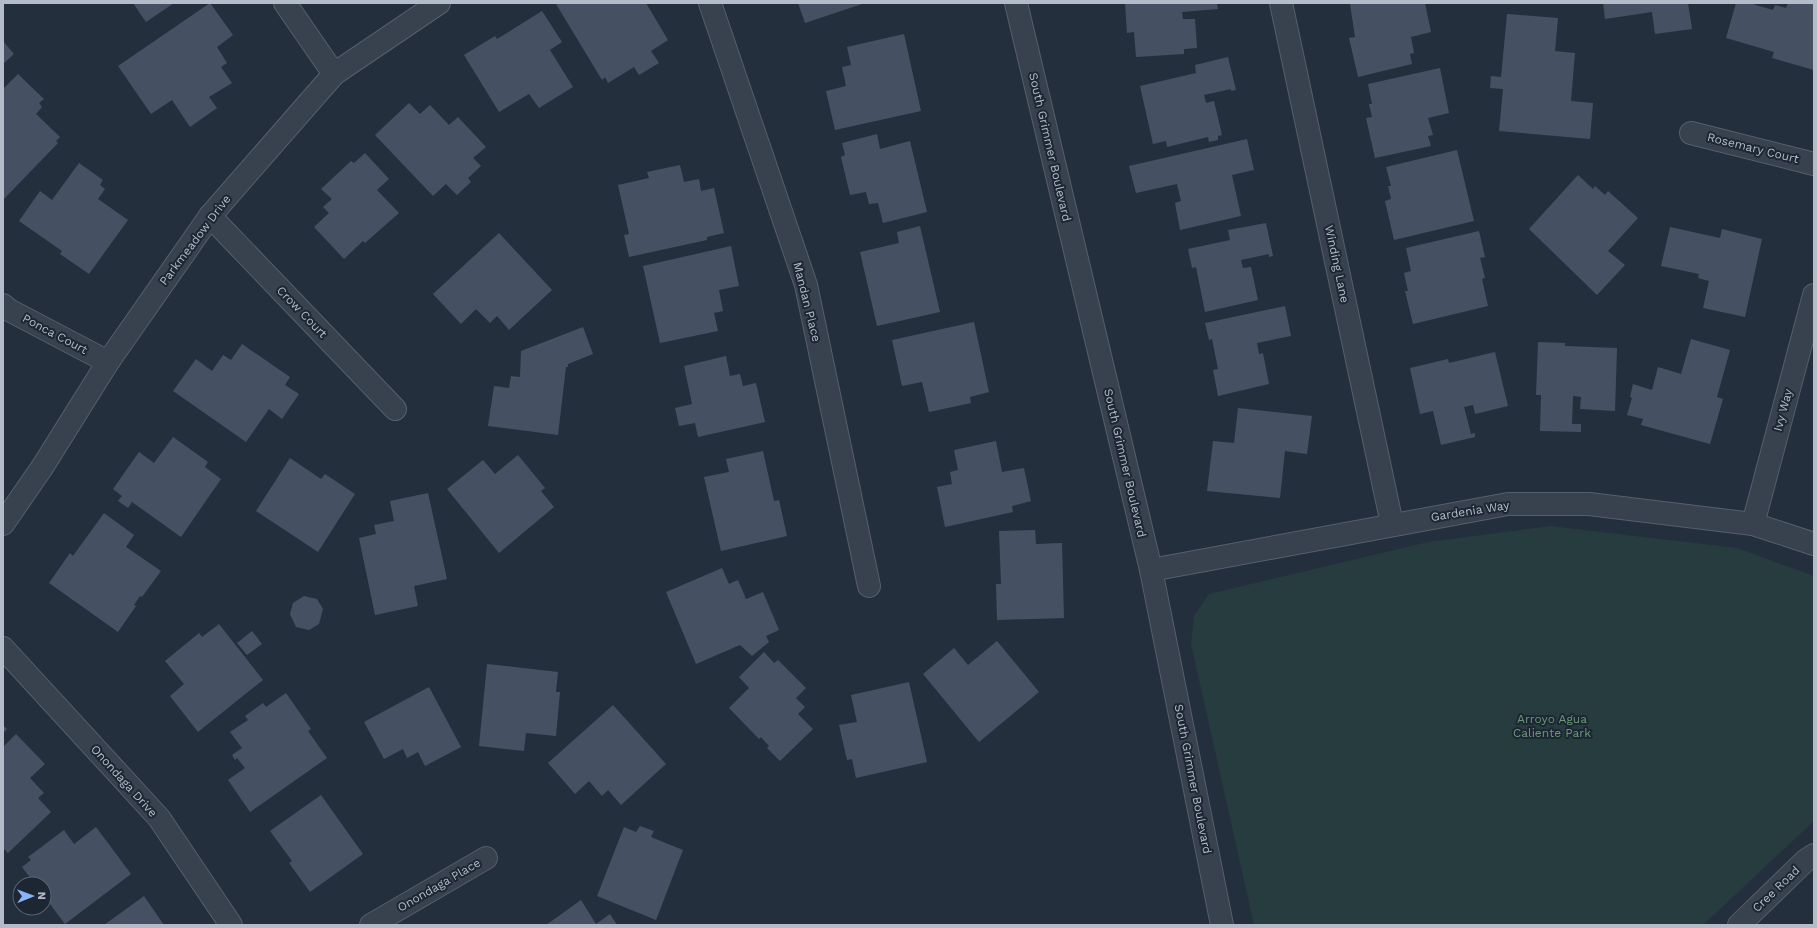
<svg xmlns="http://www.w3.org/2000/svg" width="1817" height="928" font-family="'Work Sans',sans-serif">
<rect width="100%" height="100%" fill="#242f3e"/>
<polygon fill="#263c3f" points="1550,526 1737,548 1814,576 1814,821 1703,925 1254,925 1191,644 1194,616 1209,594 1428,542"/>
<g fill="#455162">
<polygon points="133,3 174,3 146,22"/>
<polygon points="210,3 233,35 217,47 227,63 221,67 232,83 209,97 217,108 190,127 172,100 151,114 118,66"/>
<polygon points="557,3 646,3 668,40 651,51 659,63 639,75 634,67 608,83 605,77 602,80 556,4"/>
<polygon points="798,3 865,3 805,23"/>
<polygon points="1125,3 1217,3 1218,9 1182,12 1183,19 1195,19 1197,48 1184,49 1184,54 1136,57 1134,32 1127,33"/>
<polygon points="1353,3 1425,3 1431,32 1411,37 1414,53 1410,54 1412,64 1358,77 1349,38 1355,37 1350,4"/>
<polygon points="1603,3 1688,3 1692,29 1655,34 1652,12 1605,19"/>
<polygon points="1736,3 1749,3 1773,10 1775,5 1786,8 1788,3 1814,3 1814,70 1772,58 1774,52 1726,38"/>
<polygon points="542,11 562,42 550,50 573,87 539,108 529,94 499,112 464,55 495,36 497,39"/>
<polygon points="1507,14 1558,18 1555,51 1575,53 1571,101 1593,103 1590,139 1499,131 1503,89 1490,88 1491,76 1501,77"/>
<polygon points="904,34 921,111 835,130 826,91 846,86 842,67 851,65 847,47"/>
<polygon points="3,41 14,54 3,64"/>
<polygon points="1228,57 1236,90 1231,91 1231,89 1204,95 1206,103 1214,101 1222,135 1218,136 1218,140 1209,142 1208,137 1167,147 1166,141 1153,144 1140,86 1196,73 1195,65"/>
<polygon points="1440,68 1449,113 1428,118 1433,135 1428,136 1431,146 1375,158 1366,118 1372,117 1369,104 1372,104 1368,84"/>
<polygon points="18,74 44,99 39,103 42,107 36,114 60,137 56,141 58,143 3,200 3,89"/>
<polygon points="409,103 420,114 430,105 449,125 458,117 486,147 473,158 481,166 468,178 471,182 457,195 446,184 433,196 375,135"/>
<polygon points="877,134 880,149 910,141 927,212 883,223 878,203 869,204 866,192 850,195 841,157 845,155 842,143"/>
<polygon points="1247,139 1254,170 1232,175 1241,216 1180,230 1175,203 1181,201 1177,184 1136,193 1129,166"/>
<polygon points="1457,150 1474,221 1394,240 1385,201 1391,199 1388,186 1391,186 1386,167"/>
<polygon points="365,153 389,179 377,190 399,213 365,243 363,241 344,259 314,227 329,213 323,207 332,199 321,189 351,161 354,163"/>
<polygon points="79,163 103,180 100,185 105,189 98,199 128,220 89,274 60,254 62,251 19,221 40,191 52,200"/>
<polygon points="680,165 684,182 699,179 701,191 714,188 724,233 707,237 707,240 629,257 624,235 629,234 618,185 649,178 647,172"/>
<polygon points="1578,175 1593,189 1595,186 1605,195 1608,191 1638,218 1608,251 1625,265 1597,295 1529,229"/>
<polygon points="1266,223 1273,256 1269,257 1269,254 1241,260 1243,268 1251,267 1258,300 1205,312 1196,267 1192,268 1188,249 1230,240 1228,230"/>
<polygon points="920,226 940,312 877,326 860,252 899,243 897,232"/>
<polygon points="1670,227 1720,238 1722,229 1762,239 1745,317 1703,308 1709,281 1698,278 1699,274 1661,266"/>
<polygon points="1479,231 1485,257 1480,258 1485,278 1482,279 1488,306 1413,324 1405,291 1408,291 1404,273 1411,271 1406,248"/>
<polygon points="499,233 552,290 509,330 497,316 490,323 476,309 461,324 433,294"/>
<polygon points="731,246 739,286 719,290 723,311 714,313 718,331 660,343 643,266"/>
<polygon points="1285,306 1291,336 1257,343 1259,354 1263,353 1269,384 1218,396 1213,370 1218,369 1212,339 1209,340 1205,323"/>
<polygon points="974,322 989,392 970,397 971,403 929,412 922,382 902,386 892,340"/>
<polygon points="583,327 593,354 568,364 568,367 566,367 558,435 488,426 494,386 509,388 511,376 520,377 521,351"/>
<polygon points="1691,339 1730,350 1717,397 1723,399 1710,444 1641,425 1643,419 1627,415 1632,398 1630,397 1633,384 1652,390 1658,367 1681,374"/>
<polygon points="1538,342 1565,343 1565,346 1617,348 1615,411 1580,409 1581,397 1573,396 1572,424 1581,424 1581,432 1540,431 1541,395 1536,395"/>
<polygon points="242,344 290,377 285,385 299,394 282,419 269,409 246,442 173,391 196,359 212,371 223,355 231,360"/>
<polygon points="1495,352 1508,406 1475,414 1473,405 1464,407 1471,434 1475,433 1475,437 1441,445 1433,411 1420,414 1410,368 1448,359 1449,363"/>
<polygon points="726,356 730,376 740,374 743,386 756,383 765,422 698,437 695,423 679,426 675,408 692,404 684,366"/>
<polygon points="1238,408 1312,416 1307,454 1285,451 1280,498 1207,491 1213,441 1234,443"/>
<polygon points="173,437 208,462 205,467 221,479 181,537 132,502 128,508 118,501 122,496 113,489 139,452 154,463"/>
<polygon points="996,441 1002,472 1024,468 1031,501 1012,506 1013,512 945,527 937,487 952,484 950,472 958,470 954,450"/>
<polygon points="763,451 774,501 779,500 787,536 721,551 704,477 729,472 726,459"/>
<polygon points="518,455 545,488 541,491 554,507 499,553 447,489 483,460 495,474"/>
<polygon points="290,458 321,479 325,474 355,494 318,552 256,511"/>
<polygon points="428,493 447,579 414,586 418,606 375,615 359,538 376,534 374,525 394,521 390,501"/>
<polygon points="104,513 134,535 126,547 161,571 142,597 140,596 134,605 136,606 118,632 49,583 70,553 73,556"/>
<polygon points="1035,530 1036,544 1062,543 1064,618 997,620 996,584 1001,584 999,531"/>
<polygon points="722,568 729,584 738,580 746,599 763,592 779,630 766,636 769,642 752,656 740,645 696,664 666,592"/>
<polygon points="304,596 317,599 323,609 319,624 309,630 296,627 290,614 293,603"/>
<polygon points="219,624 263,680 198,732 170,696 184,684 165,661 199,633 202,637"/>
<polygon points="252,631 262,644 247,655 237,643"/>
<polygon points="997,641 1039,692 979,742 923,674 954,648 968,665"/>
<polygon points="764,652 774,663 778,660 806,688 796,698 805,707 798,714 813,729 780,761 767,748 769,746 761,737 759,739 729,708 749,688 739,677"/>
<polygon points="487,664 558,672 556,692 560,692 556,736 526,733 524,751 479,746"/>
<polygon points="909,682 927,762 856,778 852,759 847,760 839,725 857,722 851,695"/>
<polygon points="429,687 461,747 425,766 418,752 407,758 403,749 384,759 364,722"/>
<polygon points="286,693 311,729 308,731 327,758 250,812 228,780 245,768 237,758 235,760 232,755 242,748 230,732 248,720 245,716 263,703 266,707"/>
<polygon points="613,705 666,764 621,805 608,790 602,796 589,781 575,794 548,763"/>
<polygon points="3,725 7,729 3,733"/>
<polygon points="16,734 45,764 30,778 44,793 38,798 51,812 8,853 3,848 3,747"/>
<polygon points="321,795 363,854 310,892 289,863 292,861 270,831"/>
<polygon points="640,826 654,831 651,837 683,850 656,920 597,896 624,827 636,832"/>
<polygon points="96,827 131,874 65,924 44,896 44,884 35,884 22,867 31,860 28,857 64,830 74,844"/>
<polygon points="144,896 164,925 104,925"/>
<polygon points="581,900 596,924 610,914 617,925 546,925"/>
</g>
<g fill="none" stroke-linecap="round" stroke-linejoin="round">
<defs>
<g id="minor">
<polyline points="285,3 334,74"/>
<polyline points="710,3 806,285 869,586"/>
<polyline points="1016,3 1151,570 1222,925"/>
<polyline points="1281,3 1392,524"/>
<polyline points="1691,133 1814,164"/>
<polyline points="210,216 395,409"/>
<polyline points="3,305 9,310 108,362"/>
<polyline points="3,524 43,466 108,362 210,216 334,74 439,3"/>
<polyline points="1753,524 1814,295"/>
<polyline points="1151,570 1508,504 1589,504 1753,524 1814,544"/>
<polyline points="3,648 159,818 231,925"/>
<polyline points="371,925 486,858"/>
<polyline points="1739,925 1805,861 1814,855"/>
</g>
</defs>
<use href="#minor" stroke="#565f6c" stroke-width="24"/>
<use href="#minor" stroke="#38414e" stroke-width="22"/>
</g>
<g text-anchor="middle" stroke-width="4" stroke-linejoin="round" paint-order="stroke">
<g font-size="12" fill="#b4bcc9" stroke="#1d2633">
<text transform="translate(1050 147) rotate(77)" y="4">South Grimmer Boulevard</text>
<text transform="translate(1753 148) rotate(14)" y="4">Rosemary Court</text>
<text transform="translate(195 240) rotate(-53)" y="4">Parkmeadow Drive</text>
<text transform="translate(1337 264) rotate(78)" y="4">Winding Lane</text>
<text transform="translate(807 302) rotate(76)" y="4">Mandan Place</text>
<text transform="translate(302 312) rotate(46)" y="4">Crow Court</text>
<text transform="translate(55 334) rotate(28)" y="4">Ponca Court</text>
<text transform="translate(1783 410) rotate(-75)" y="4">Ivy Way</text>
<text transform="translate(1125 463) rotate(77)" y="4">South Grimmer Boulevard</text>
<text transform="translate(1470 511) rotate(-9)" y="4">Gardenia Way</text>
<text transform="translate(1193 779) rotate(79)" y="4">South Grimmer Boulevard</text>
<text transform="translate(124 781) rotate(48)" y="4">Onondaga Drive</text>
<text transform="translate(439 885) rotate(-30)" y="4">Onondaga Place</text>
<text transform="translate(1776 889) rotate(-44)" y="4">Cree Road</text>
</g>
<g font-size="12" fill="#6b9a76" stroke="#1d2633">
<text x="1552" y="723">Arroyo Agua<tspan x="1552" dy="14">Caliente Park</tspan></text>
</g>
</g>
<rect width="1817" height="928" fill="none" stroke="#b4bcc9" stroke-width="8"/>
<g transform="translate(32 896) rotate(89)"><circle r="19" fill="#1d2633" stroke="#59626f"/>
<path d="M0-3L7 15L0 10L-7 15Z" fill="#8ab4f8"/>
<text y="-6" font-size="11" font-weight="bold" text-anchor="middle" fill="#b4bcc9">N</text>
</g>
</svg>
